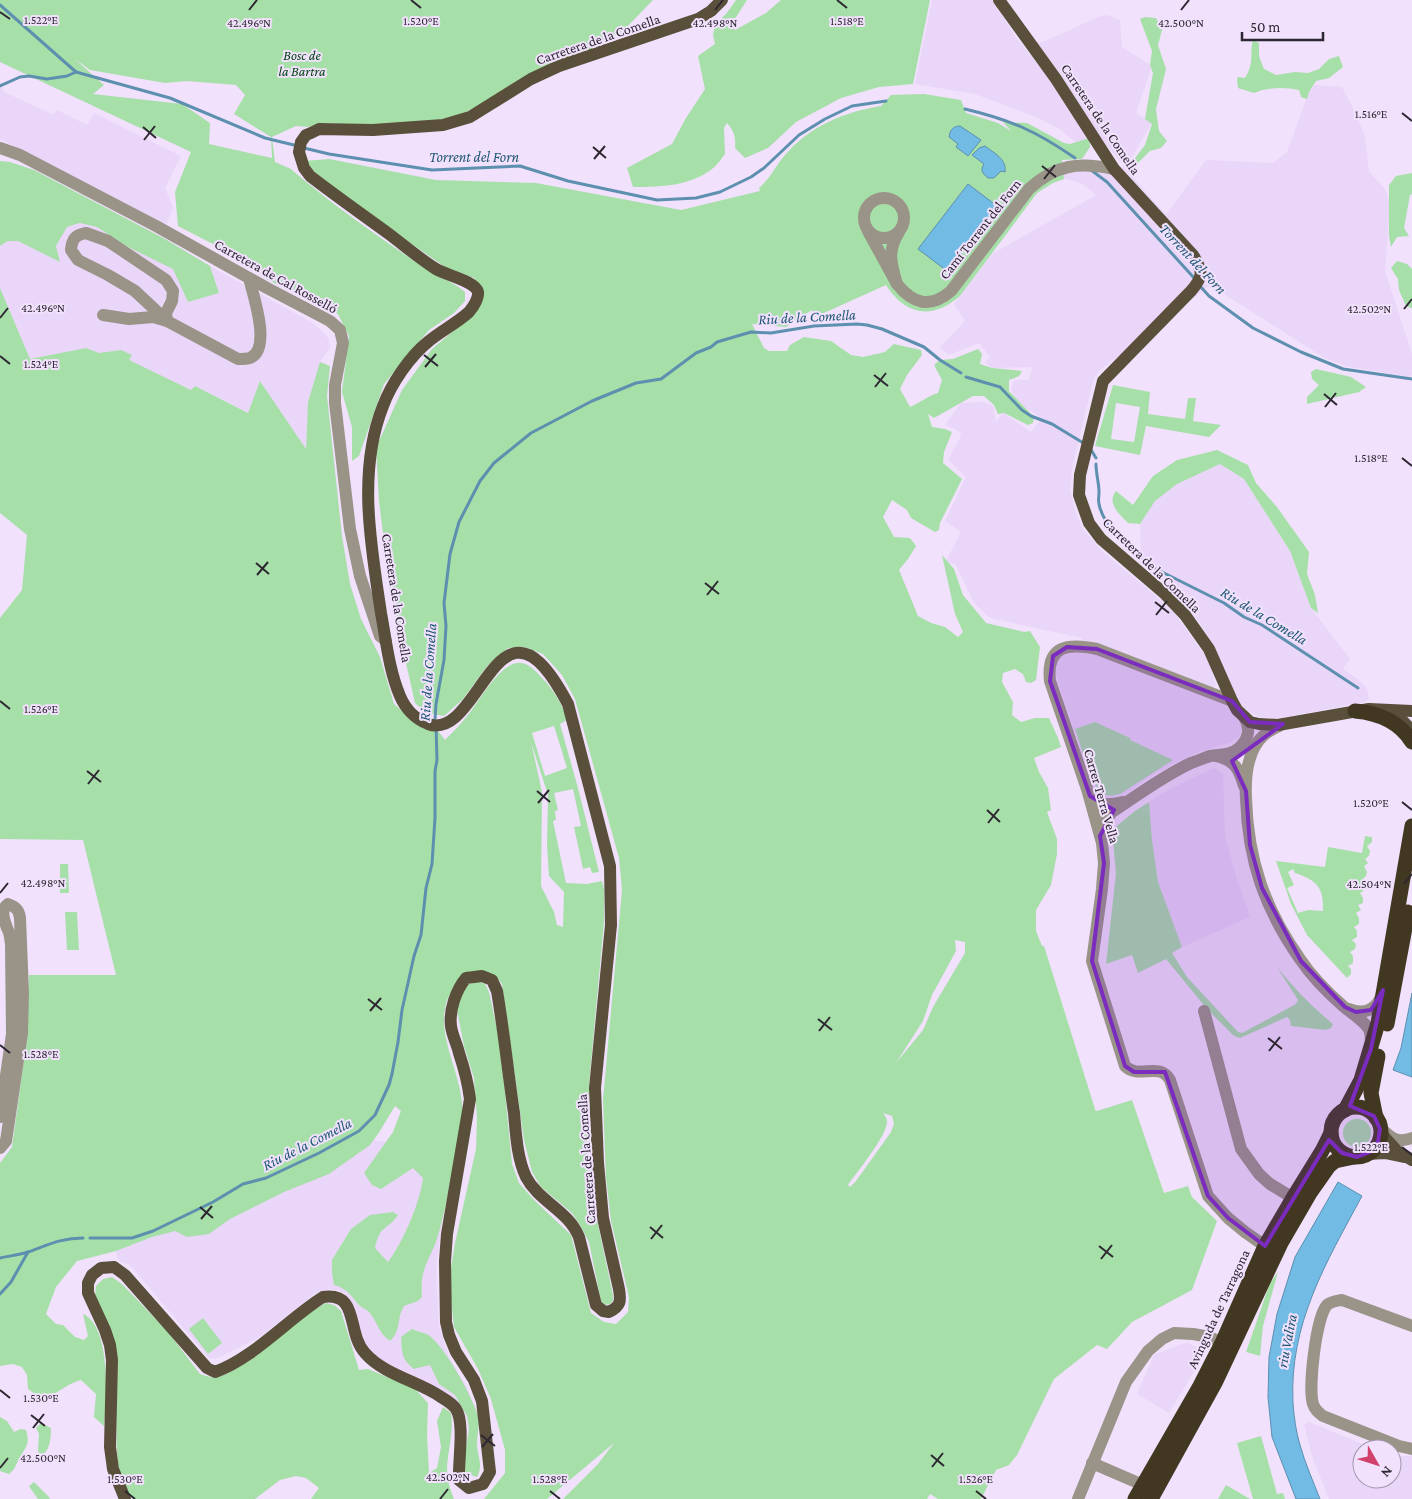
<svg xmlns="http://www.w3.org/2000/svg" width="1412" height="1499" font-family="'Crimson Pro',serif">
<rect width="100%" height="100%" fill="#f1e1fc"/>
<g fill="#ead6f8">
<polygon points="932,0 992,0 1017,39 1047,76 1062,100 1089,138 1075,142 1061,130 1036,117 975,94 915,84"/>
<polygon points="1107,15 1120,20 1122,47 1152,66 1136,113 1152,123 1125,168 1166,215 1206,160 1273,163 1287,152 1309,92 1314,85 1342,87 1352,106 1365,136 1369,172 1385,189 1390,204 1385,271 1412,354 1412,374 1410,377 1345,366 1323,357 1216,289 1207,287 1100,370 1093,381 1072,469 1070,490 1077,517 1085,532 1103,552 1150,591 1175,614 1209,661 1216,686 1213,688 1081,641 1082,638 990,618 974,603 956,565 946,561 961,532 945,521 966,477 948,460 962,434 955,429 945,425 961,403 983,402 993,406 996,422 1003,413 1031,432 1042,418 1022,406 1011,390 1014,380 1028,380 1033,367 992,368 985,362 990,357 979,343 949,355 940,347 965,321 954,304 992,254 1096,195 1084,185 1071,180 1064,179 1063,168 1125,167 1099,136 1063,78 1034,39 1039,43 1045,41 1098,17"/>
<polygon points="0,81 4,92 54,115 57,110 87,125 94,113 181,156 165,188 173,208 166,225 0,139"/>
<polygon points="80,223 97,227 126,246 174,269 188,302 219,293 210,266 311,322 321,330 328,338 330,347 320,362 308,402 306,449 260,381 249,413 195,386 191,390 148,370 129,360 121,350 99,353 86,348 30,359 0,288 0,247 8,241 18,241 60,262 56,246 67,227"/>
<polygon points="1220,464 1244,479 1290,551 1311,608 1350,659 1343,669 1359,680 1367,689 1369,699 1365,702 1275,719 1260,717 1249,712 1240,705 1217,653 1200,623 1165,585 1139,562 1141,548 1140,524 1156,499 1178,483"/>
<polygon points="1070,652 1100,656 1220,702 1226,706 1243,727 1239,737 1231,742 1199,752 1177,762 1151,776 1119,799 1110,801 1102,796 1093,788 1055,672 1055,664 1063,656"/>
<polygon points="1214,768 1223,774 1225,836 1236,876 1250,917 1182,947 1158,882 1152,840 1149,802 1176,786"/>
<polygon points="371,1135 376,1141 454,1145 446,1190 436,1270 439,1326 449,1357 466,1386 476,1409 464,1414 421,1379 382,1361 367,1346 358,1331 355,1311 348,1297 340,1291 330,1289 317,1292 258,1338 215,1359 209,1358 130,1265 118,1260 116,1251 192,1221"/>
<polygon points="1187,1342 1205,1353 1169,1413 1137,1394 1154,1355"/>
<polygon points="1309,1422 1375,1449 1362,1449 1362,1479 1392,1479 1392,1456 1412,1456 1412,1499 1329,1499 1313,1459 1304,1425"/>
</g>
<g fill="#a7dfa9" fill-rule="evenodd">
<path d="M0,0h653l-30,31 -42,24 -121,60 -31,7 -59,4 -41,-3 -21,4 -12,-1 -24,11 3,25 16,7c40,35 85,66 129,96 14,10 32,16 45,27v9l-11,12 -25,17 -45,54 -25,72 -7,5v-34l-10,-35 7,-56 -11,-22 -70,-34 -26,-21 -64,-33 -3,-34 16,-40 -191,-90zM75,59l15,11 75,13 22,-2 49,4 9,10 -11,19 37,23 1,21 -63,-14 1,-21 -28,-19 -89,-10 11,-9z"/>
<path d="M736,0h11l-16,25 4,5 31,-17 15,-13h149l-17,84 -34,3 -38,11 -45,24 -28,26 -23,10 -10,-10c1,-11 -1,-17 -8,-25l-3,5 1,26c-4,5 -8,11 -13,15 -22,17 -52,18 -79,18l-6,-19 45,-24 14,-26 19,-29 -7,-33 17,-12 -2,-9 2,-11 11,-10z"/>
<polygon points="1145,17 1156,18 1162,30 1158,45 1166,69 1156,109 1159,131 1167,141 1161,148 1150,151 1132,169 1129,166 1145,145 1152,124 1145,119 1153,73 1150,65 1152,51 1140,19"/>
<path d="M1253,40l6,3v13l5,13 12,6 19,-3 13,1 11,-4 10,-10 10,-3 4,11 -14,11 -13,3 -7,11 -2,7 -6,-2 -2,-7c-13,-3 -33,-3 -45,3l-16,-5 -1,-8 1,-3 7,1c10,-16 4,-22 8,-38z"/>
<path d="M924,94l37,6 5,13 32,10 13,8 -8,-9 24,1 37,20 6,1 19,-6 1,9 -8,12 -20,1 2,19 -11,4 -16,10 -77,103c-28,24 -54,20 -74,-11l-71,32 -3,-7 -26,17 -34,-3 12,24 5,3h18l3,-6 14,-8 27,4 20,14 12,2 22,-5 9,-8 27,6 1,5 -15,20 -7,14 10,18c10,-4 17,-11 28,-14l4,-13 -8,-15 6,-5 13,-1 25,-10 4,5 -2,10 12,4 30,3 -3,5 -10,4v11l25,26 -1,6 -5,2 -24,-12 -6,1 -4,-9 -10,-9h-11l-39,22 -6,-4 4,13 13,2 7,3 -8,20 -1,11 19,16 -22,44 -1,7 -4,2 -24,-14 -4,-8 -15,-10 -9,17 11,20 16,1 6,8 -8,13 -9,11 19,46 13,7 14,4 13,10 5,-5 -8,-18 -13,-59 12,14 9,26 23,28 38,9 6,-1 10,16 -4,33 -5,3 -5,-1 -3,-8 -8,-5 -12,4 -1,9 11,20 -1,13 9,7 14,-4h14l9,20 3,9 -27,11 5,14 9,16 3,22 -4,2 10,27v15l-6,31 -15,25v21l6,15h2l51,163h-1l3,2 35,-11 32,93 24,-7 4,11 25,24 -25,69 -60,32 -25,27 -10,-4 -43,34 -37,76 -8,10 -13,5 -15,29h-43l-8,-5 -3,5h-364l35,-35 16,-21 -67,56h-63l21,-26v-23l-14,-51 -13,-30 -24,-42 -5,-46 6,-38 21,-94 1,-31 -3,-40 -10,-32 -7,-36 4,-17 7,-9 12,-2 5,2 4,8 8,37 7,54 8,81 7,19 15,17 37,35 20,78 13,9 12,2 12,-12 1,-15 -18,-76 -5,-44 -3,-77 19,-210 -3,-32 -44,-159 -13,-24 -19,-21 -18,-7 -17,1 -20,17 -25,34 -19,17c-13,-2 -20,-4 -29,-13l-25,-111 -11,-91 -3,-53 26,-58 30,-41 32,-27 17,-35 -7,-9 -29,-11 -117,-81 -24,-25 25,-2 107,21 100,3 145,27 79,-19 -1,-3c11,-9 17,-23 26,-33 25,-29 59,-43 96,-49l10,-11zM955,940l10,2v11l-32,54 -10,23 -27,33 27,-42 9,-26 24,-44zM883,1113l9,3 2,8 -3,8 -35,49 -6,6 -2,-2c8,-12 41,-51 39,-65 0,-1 -3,-6 -4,-7z"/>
<polygon points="0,161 10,162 34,170 165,239 210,266 219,293 188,302 173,269 126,246 97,227 80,223 67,227 56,246 60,262 18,241 8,241 0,246"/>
<polygon points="1412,173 1412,194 1410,195 1404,228 1409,236 1397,237 1391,247 1389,236 1389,185 1396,176"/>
<polygon points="1397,261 1407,264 1412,269 1412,308 1406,306 1399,290 1398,279 1391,268"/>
<path d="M0,288l30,71 56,-11 13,5 22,-3 11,5 -3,5 62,30 4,-4 53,27 12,-32 46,68 2,-47 12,-40 10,4 -3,30 15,140 8,48 11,35 19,38 14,47 28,24 16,3 7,9c8,-8 16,-16 23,-25 12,-15 30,-49 49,-52 10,-2 19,8 25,15 11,11 21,27 25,42l-7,4 18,64 21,84 -7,1 -2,-6 -7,2 -9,-42 7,-1 -8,-37 -19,4 4,17 -3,1 1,9 -3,1 13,62 21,1 15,-3 2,8v33l-15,162 1,66 4,56 19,89v6l-3,3 -5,1 -4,-4 -12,-59 -9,-17 -8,-12 -31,-26 -9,-15 -8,-32 -22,-156c-7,-10 -12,-12 -25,-13 -12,-1 -18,6 -23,16 -3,6 -7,11 -8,17 -9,31 14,68 16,100 1,14 -3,29 -5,42 -5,30 -10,57 -18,86 -7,27 -20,33 -17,65l-4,4 -14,5c-8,13 -2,23 -14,35 -12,-8 -12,-19 -21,-29 -3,-3 -7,-4 -10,-7 -8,-9 -12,-17 -25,-20l-2,-12v-13l19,-31 19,-14 23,-3 5,3c-12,17 -18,9 -23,33l13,14c15,-20 32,-59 35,-84l-10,-10 -32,21 -9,-4 -8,-12 29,-41 8,-21 -6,-5 -15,25 -10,14 -41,29 -45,18 -54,27 -21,15 -22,3 -12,-6 -23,6 -36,14 -39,10 -21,26 -10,27 10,10 7,1 12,12 9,3 4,-4 -5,-22c28,12 24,86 21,112l-10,-9 2,-23 -15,-14c-15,4 -24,14 -38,20l-15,-11 -1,-14 -5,-8 -9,-3 -13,2v-203l12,-16 15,-109 2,-63h87l-33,-135 -83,-1v-221l22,-28 5,-55 -27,-22zM554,726l13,42 -22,8 -13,-43zM531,742l17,53 -1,51 2,30 15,16 -1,35 -6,-2 -3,-13 -13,-26 1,-94z"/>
<polygon points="1316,369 1351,377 1366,387 1359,392 1307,404 1307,397 1319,385 1312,379 1311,372"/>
<path d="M1113,385l37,7 -2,22 37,5 3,-21h8l-3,23 28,4 -12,12 -63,-11 -6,29 -45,-9zM1116,403l24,4 -6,35 -23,-3z"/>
<path d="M1217,450l31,15 8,18 21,24 32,45 -2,22 8,21 3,18 -7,-5 -21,-57 -46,-72 -24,-15 -43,20 -22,17 -15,23 -12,-1c-8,-8 -22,-20 -12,-32l17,14 20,-29 24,-16z"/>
<path d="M1095,722l35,16v2l43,20 -53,34c-5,1 -10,3 -16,0 -12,-5 -24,-52 -29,-65z"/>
<path d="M1149,802l3,38 6,42 24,65 -10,6 15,24 51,55 4,1 54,-29 2,-4 -21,-33c17,21 35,40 56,57l-2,4 -5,2 -35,-4 -1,-6 -3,-3 -47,21 -6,-2 -27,-27 -41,-50 -28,14 -6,-18 -26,9 10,-91 -4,-43 23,-19z"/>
<path d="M1365,836l7,1v5l-5,4 3,5 -1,5 -4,3 3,4 -4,3 3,6 -1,4 -4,4 3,4 -1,6 -4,3 3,5v5l-5,2 3,5 -5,3 3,5v6l-5,3 3,4v6l-5,3 4,4 -1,5 -5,3 3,4v7l-5,3 3,3v5l-4,4 -40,-43 -16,-31 -15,-43 49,6 3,-20 34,6zM1293,869l2,4c22,7 29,15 28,38l-15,-1 -10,3 -11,-25 7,-3 -6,-13z"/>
<polygon points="60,864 68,864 69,893 60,893"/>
<polygon points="65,912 77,912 79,950 67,950"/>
<circle cx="1357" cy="1133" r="14"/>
<polygon points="1278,1272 1263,1326 1260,1356 1246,1352 1270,1283"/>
<path d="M112,1277l10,7 46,48 32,42 13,4 14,-4 78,-59 21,-12 8,2 7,6 18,59 9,-1 47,20 13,14 -1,32 2,38 8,-5 4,-21 -4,-26 6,-14 8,6c3,18 -3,36 -4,55 0,11 3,21 7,31h-143l8,-11 -13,-10 -10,-2 -16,4 -25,19h-122c-23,-26 -13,-62 -18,-93 -6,-37 -13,-73 -20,-110l1,-10 7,-7z"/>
<polygon points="203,1318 222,1343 208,1354 189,1329"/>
<path d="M412,1329c8,4 15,3 21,10 15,14 39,57 45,77 2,8 -1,19 -1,27 0,13 7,22 0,34l-10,-3 -4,-6 6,-39 -2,-13 -12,-21 -16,-11 -9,-19 -16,4c-13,-10 -12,-17 -13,-32z"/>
<path d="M0,1417l7,4 7,11 7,-3 5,1c5,16 -2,18 -8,31 -4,7 -2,7 -9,13l-9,-3z"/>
<path d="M41,1423l10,5c0,9 -1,21 -8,27l-5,-3 1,-18 -3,-6z"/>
<polygon points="1261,1436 1277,1494 1283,1493 1285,1499 1253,1499 1237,1443"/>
<polygon points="34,1482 49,1497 50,1499 38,1499 29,1486"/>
<polygon points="1226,1485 1250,1499 1218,1499"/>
</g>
<g fill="#72bbe5" stroke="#5d8faf">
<path d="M960,126l21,14 -13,16 -12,-9 2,-3 -9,-7c1,-7 4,-11 11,-11z"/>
<path d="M985,146c9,7 22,13 20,26l-4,-1 -7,7h-6c-6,-5 -8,-8 -4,-14l-12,-9 7,-7z"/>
<polygon points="968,184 997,206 947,271 918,249"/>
<polygon points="1412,993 1412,1077 1393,1070 1401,1048"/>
<path d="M1338,1182l24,14c-36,67 -73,128 -69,207 1,14 3,29 7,42 5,18 13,36 20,54h-24l-24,-62 -4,-40 1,-40 8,-43 18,-57z"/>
</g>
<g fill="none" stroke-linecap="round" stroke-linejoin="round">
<g stroke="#5d8faf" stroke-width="3">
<polyline points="0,5 76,72 170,98 265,138 298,146"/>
<polyline points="0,86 20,77 29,76 47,79 67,76 76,72"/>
<path d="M965,109c46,11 71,22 110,49"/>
<polyline points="304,148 329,154 432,170 520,166 568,181 657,200 696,198 720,192 751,177 764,168 799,135 825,119 852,106 886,101"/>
<polyline points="1091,170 1107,182 1195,279"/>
<polyline points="1200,286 1209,296 1253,328 1301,352 1343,369 1412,379"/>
<polyline points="966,377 1000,387 1022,410 1031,416 1052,424 1085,444"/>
<polyline points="1090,448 1096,458"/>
<path d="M1096,464c0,10 3,19 3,28 0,4 -1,8 0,12 4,21 29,46 46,57"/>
<polyline points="1156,569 1224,603 1244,617 1262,625 1358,688"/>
<polyline points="435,720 436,704 444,660 446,626 444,603 450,554 459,522 480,481 494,463 531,433 592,401 636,383 661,379 696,353 711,347 717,342 751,332 771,333 814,326 857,324 867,325 882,329 924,347 940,360 961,373"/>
<polyline points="90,1238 132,1238 153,1231 213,1202 243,1184 266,1178 319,1153 359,1131 375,1115 389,1085 392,1074 398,1042 402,1010 414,956 421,935 426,888 432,864 435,818 435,771 437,760 436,726"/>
<path d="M0,1258c9,-2 19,-3 28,-6 20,-7 33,-14 55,-14"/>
<polyline points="0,1294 11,1282 28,1252"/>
</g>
<g stroke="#999388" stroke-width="12">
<polyline points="0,148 20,155 156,226 267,288 330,321 340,330 343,343 335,385 335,403 350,529 360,576 380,636 386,641"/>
<circle cx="884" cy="218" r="20"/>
<path d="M868,231l29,53c-6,-21 -10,-33 2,-52"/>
<path d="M86,233l22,8 58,39 7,11 -1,10 -6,12 1,8 -32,-30 -27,-16 -30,-15 -7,-10c1,-11 4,-15 15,-17z"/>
<path d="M897,284c16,20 33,25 54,7l78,-102c27,-25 50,-27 85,-20"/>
<path d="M103,315l26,4 24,-2 14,4 71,38c4,0 9,0 12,-1 22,-9 3,-63 -1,-80"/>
<path d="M1232,701l-135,-52c-29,-6 -51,-4 -47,32l37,108 15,54 2,20 -2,26 -10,72 33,105c14,14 34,-5 45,14l38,116 20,22 17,14 20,14"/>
<path d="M1283,724c-6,3 -14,6 -19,11 -17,15 -19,44 -18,64 2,62 19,110 54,160 12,18 27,33 43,47 8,7 20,14 26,23 2,5 2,10 2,15"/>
<path d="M1216,756c19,4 23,13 28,30"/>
<path d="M1089,793c8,14 20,12 34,9"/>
<path d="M1100,835l6,-15 6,-8c26,-17 51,-36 79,-49 6,-2 13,-5 19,-7 10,-2 20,0 29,-8 10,-9 12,-20 5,-31"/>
<path d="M1349,1009c15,6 28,1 33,-15"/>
<polyline points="1204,1011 1241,1149 1259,1174 1270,1184 1293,1198"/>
<path d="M0,1117l12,-83 -1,-90c-1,-6 -1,-11 -4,-16 -3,-9 -7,-18 1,-24 8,3 11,6 12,14l3,75 -1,40 -16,108 -6,7"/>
<path d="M1379,1126c11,11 17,18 33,12"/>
<path d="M1412,1326l-70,-26c-6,1 -10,1 -15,5 -11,12 -19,83 -14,99 2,6 5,8 10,12l76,30 13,3"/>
<polyline points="1092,1463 1143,1485"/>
<polyline points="1078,1499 1126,1382 1148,1351 1162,1339 1174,1333 1193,1334 1210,1337 1222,1343"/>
</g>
<g stroke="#594f3b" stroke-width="12">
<path d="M999,0l57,79 58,90 79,86c10,16 11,21 -2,36l-88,90 -23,94 -1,20 10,28 12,16 64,55 20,21 24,34 23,52 5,9 13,12 9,2 19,1 91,-16 43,2"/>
<polyline points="1386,711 1401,719 1412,731"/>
<polyline points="1380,1132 1397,1151 1412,1160"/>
<polyline points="1368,1154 1385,1153 1404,1157"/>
<path d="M125,1499l-12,-30 -3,-22 2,-87 -2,-15 -5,-15 -17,-37v-10l4,-8 9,-7 13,-1 11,8 82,93 8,4c39,-14 73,-53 108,-75 37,-5 23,35 42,56 19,22 53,28 76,44 5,3 12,7 15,12 9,14 2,53 3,71l10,8 14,-4 7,-12 -8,-71 -8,-21 -18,-28 -7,-17 -3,-13 -1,-61 2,-27 23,-135c-2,-16 -6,-31 -11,-46 -2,-9 -7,-18 -8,-27 -2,-16 5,-36 15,-48l16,-2 10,4 5,11c7,41 11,82 17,122 2,21 3,45 12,64 13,25 42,33 53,60l17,68 7,6 6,1c12,-6 12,-11 10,-23l-16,-71 -5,-55 -3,-75 16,-163 -1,-59 -42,-162c-70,-134 -87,39 -140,20 -13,-5 -23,-16 -28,-28 -11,-26 -14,-56 -19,-83 -10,-67 -24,-142 2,-207 8,-22 27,-50 46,-65 12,-10 28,-18 40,-29 4,-5 10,-13 9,-20 -3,-11 -32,-17 -42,-23 -16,-10 -31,-23 -47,-35 -26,-19 -53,-38 -79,-58l-6,-8 -5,-16 2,-10 5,-7 5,-2 8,-4 54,1 70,-5 27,-8 61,-38 28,-13 139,-47 13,-8 11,-11"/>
</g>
<g stroke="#423720" stroke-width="15">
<path d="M1355,711c23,2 44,10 57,31"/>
<polyline points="1387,1024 1408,912"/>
<circle cx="1356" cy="1132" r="25"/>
<polyline points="1345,1110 1361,1080 1378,1023 1412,826"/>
<polyline points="1376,1118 1371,1093 1378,1056"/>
<polyline points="1135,1499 1200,1386 1222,1343 1265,1246 1293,1198 1322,1151 1331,1133"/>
<polyline points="1151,1499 1215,1383 1281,1243 1310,1193 1329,1166 1335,1161 1354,1157"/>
</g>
</g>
<path fill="#7b2cbf" fill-opacity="0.2" stroke="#7b2cbf" stroke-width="4" stroke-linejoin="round" d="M1067,647l30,2 135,52 18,21 33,2 -51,37 14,30 4,54 12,43 39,73 44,46 11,5 15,-2 12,-20 -12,59 -21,57 24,10 6,13 -2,13 -8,10 -13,5 -15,-4 -13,-13 -64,106 -37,-28 -20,-22 -43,-124h-31l-9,-6 -33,-105 12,-98 -4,-27 14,-26 -24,-14 -40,-115 3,-25z"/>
<path fill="none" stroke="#2d2731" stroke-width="2" d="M411,0l10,8M837,0l10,8M249,10l8,-10M715,10l8,-10M1181,10l8,-10M0,12l10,7M1402,113l10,8M143,127l13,11M144,140l11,-14M593,147l13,11M594,159l11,-13M1042,166l14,11M1044,179l11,-14M1404,309l8,-10M0,318l8,-10M424,355l14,11M0,356l10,8M425,367l11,-13M874,375l14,11M875,387l11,-14M1324,394l13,11M1325,407l11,-14M1402,458l10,8M256,563l13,11M257,575l11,-13M705,583l14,11M707,595l11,-14M1155,602l14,11M1156,615l11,-14M0,701l10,8M87,771l14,11M88,784l11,-14M537,791l13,11M1402,802l10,8M538,803l11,-13M987,810l13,12M988,823l11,-14M1404,884l8,-10M0,893l8,-10M368,999l14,11M370,1011l11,-13M818,1019l14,11M819,1031l11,-14M1268,1038l14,11M0,1045l10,8M1269,1051l11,-14M1402,1147l10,8M200,1207l13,11M201,1219l11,-13M650,1227l13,11M651,1239l11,-14M1099,1246l14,11M1101,1259l11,-14M0,1390l10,8M31,1415l14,11M33,1428l11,-14M481,1435l14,11M482,1447l11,-13M931,1455l13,11M932,1467l11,-14M0,1468l8,-10M125,1491l10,8M550,1491l10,8M976,1491l10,8M440,1499l8,-10"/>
<g text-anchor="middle" stroke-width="4" stroke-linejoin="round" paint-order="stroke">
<g font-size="14" fill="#2d2731" stroke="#f1e1fc">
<text transform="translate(598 39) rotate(-19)" y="5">Carretera de la Comella</text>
<text transform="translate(1101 119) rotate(56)" y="5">Carretera de la Comella</text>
<text transform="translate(980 229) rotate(-52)" y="5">Camí Torrent del Forn</text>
<text transform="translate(276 276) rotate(29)" y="5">Carretera de Cal Rosselló</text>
<text transform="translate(1152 565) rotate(44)" y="5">Carretera de la Comella</text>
<text transform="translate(397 598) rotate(81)" y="5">Carretera de la Comella</text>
<text transform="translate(1102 796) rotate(74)" y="5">Carrer Terra Vella</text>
<text transform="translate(586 1159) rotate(-94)" y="5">Carretera de la Comella</text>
<text transform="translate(1218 1309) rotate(-65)" y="5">Avinguda de Tarragona</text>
</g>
<g font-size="14" font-style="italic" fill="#034311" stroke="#f1e1fc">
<text x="302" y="60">Bosc de<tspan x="302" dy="16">la Bartra</tspan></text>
</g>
<g font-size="15" font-style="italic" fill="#1f5774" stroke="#f1e1fc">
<text x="474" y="162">Torrent del Forn</text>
<text transform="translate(1193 259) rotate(47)" y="5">Torrent del Forn</text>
<text transform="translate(807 317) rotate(-3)" y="5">Riu de la Comella</text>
<text transform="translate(1264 616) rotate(31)" y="5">Riu de la Comella</text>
<text transform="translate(428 672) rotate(-86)" y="5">Riu de la Comella</text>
<text transform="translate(307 1144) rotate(-27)" y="5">Riu de la Comella</text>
<text transform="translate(1287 1341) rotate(-79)" y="5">riu Valira</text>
</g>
</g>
<g font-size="12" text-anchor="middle" fill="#2d2731" stroke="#f1e1fc" stroke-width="4" stroke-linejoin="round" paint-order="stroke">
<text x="41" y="24">1.522°E</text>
<text x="421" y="25">1.520°E</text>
<text x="847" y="25">1.518°E</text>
<text x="249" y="27">42.496°N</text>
<text x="715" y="27">42.498°N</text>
<text x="1181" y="27">42.500°N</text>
<text x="1371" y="118">1.516°E</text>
<text x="43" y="312">42.496°N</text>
<text x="1369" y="313">42.502°N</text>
<text x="41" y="368">1.524°E</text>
<text x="1371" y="462">1.518°E</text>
<text x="41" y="713">1.526°E</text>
<text x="1371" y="807">1.520°E</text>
<text x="43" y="887">42.498°N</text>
<text x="1369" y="888">42.504°N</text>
<text x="41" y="1058">1.528°E</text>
<text x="1371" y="1151">1.522°E</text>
<text x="41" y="1402">1.530°E</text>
<text x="43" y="1462">42.500°N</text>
<text x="448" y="1481">42.502°N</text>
<text x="125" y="1483">1.530°E</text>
<text x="550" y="1483">1.528°E</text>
<text x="976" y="1483">1.526°E</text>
</g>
<g transform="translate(1377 1464) rotate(129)"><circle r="24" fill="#f1e1fc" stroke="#a397ab"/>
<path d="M0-4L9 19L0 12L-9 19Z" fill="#d0416b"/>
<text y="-8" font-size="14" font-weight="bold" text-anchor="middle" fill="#2d2731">N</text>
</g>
<path d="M1242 32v8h81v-8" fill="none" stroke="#2d2731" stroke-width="2.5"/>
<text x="1250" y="32" font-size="15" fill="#2d2731" stroke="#f1e1fc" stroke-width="4" paint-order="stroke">50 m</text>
</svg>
